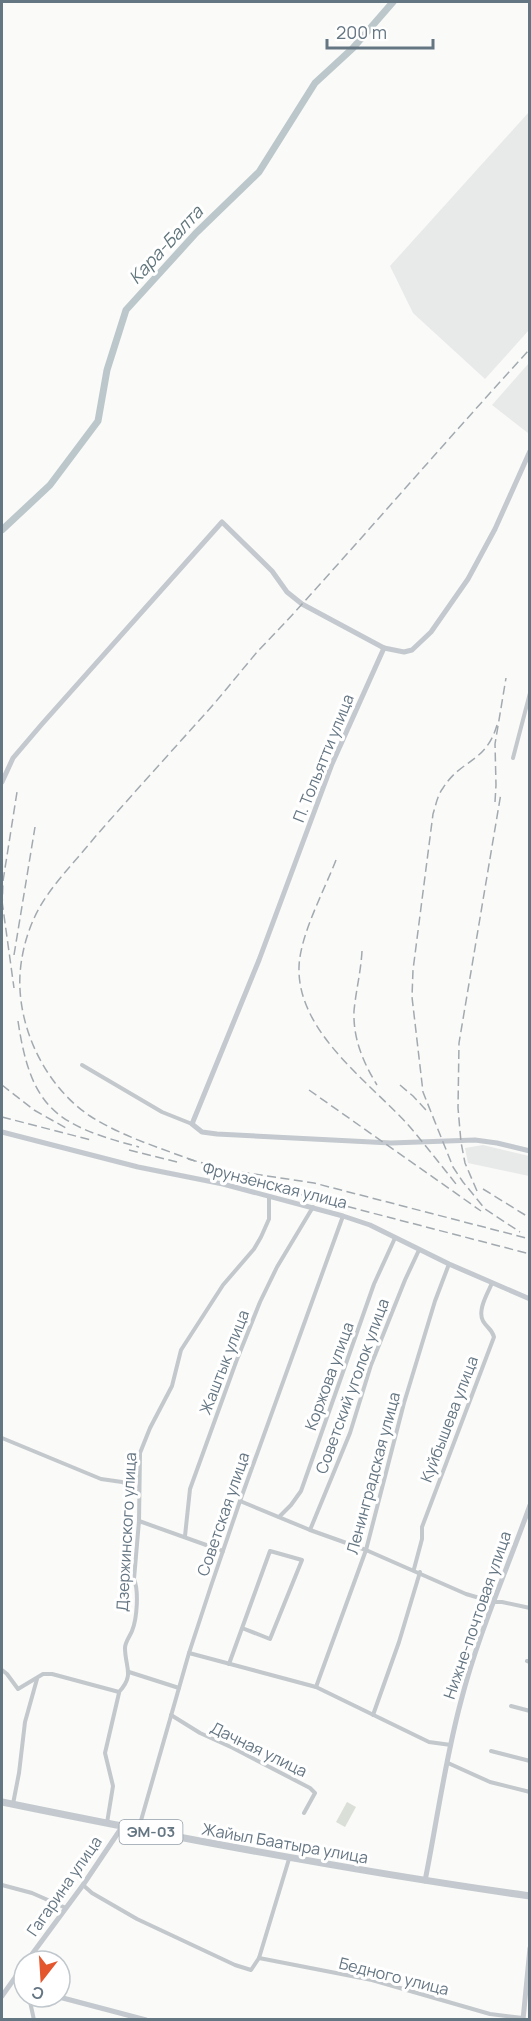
<svg xmlns="http://www.w3.org/2000/svg" width="531" height="2021" font-family="Manrope,sans-serif">
<rect width="100%" height="100%" fill="#fafaf8"/>
<g fill="#e8e9e9">
<polygon points="529,112 529,330 485,379 413,313 390,266"/>
<polygon points="529,363 530,431 528,433 492,405"/>
<polygon points="483,1145 529,1156 529,1176 468,1163 465,1148"/>
</g>
<polygon fill="#dadfd7" points="347,1802 356,1807 345,1827 336,1822"/>
<g fill="none" stroke-linecap="round" stroke-linejoin="round">
<polyline stroke="#bbc7cb" stroke-width="7" points="2,530 50,485 98,421 107,370 126,310 196,233 259,172 315,83 353,48 393,2"/>
<g stroke="#c3c8cc" stroke-width="4">
<polyline points="513,758 530,693"/>
<polyline points="82,1065 162,1112 192,1124"/>
<polyline points="2,1438 101,1479 122,1482 138,1489"/>
<polyline points="240,1501 310,1530 366,1550 466,1594 493,1602 502,1602 530,1608"/>
<polyline points="279,1517 291,1505 301,1491 374,1284 395,1238"/>
<polyline points="139,1521 223,1551"/>
<polyline points="310,1530 350,1433 371,1365 405,1280 419,1250"/>
<polyline points="185,1536 190,1489 236,1362 260,1302 277,1267 313,1207"/>
<path d="M414,1569l8,-30v-12l72,-190c-2,-8 -7,-9 -11,-16 -6,-11 5,-28 9,-38"/>
<polyline points="189,1653 316,1687 429,1742 451,1745"/>
<polyline points="527,1661 530,1662"/>
<polyline points="229,1664 270,1551 302,1560 270,1639 242,1628"/>
<path d="M2,1670l5,4 11,15 25,-15h9l67,18c16,-17 6,-25 6,-44 0,-6 5,-12 7,-17 5,-12 7,-40 2,-52l5,-58 1,-68 10,-25 22,-42 9,-36 42,-65 31,-36 7,-12 8,-18v-23"/>
<polyline points="129,1672 179,1688"/>
<polyline points="316,1687 366,1550 404,1403 435,1301 449,1264"/>
<polyline points="511,1706 530,1711"/>
<polyline points="171,1715 200,1733 233,1748 310,1788 315,1793 304,1813"/>
<polyline points="373,1715 399,1642 420,1572"/>
<polyline points="491,1751 530,1761"/>
<polyline points="448,1763 490,1782 530,1792"/>
<polyline points="13,1804 19,1773 25,1722 37,1679"/>
<polyline points="107,1823 113,1786 105,1753 119,1693"/>
<polyline points="140,1824 189,1653 211,1586 240,1501 343,1216"/>
<polyline points="2,1885 32,1893 66,1908"/>
<polyline points="83,1885 92,1893 137,1919 235,1965 251,1970 259,1958 289,1859"/>
<polyline points="259,1958 372,1980 490,2014 523,2018"/>
<polyline points="29,1997 34,2020"/>
</g>
<g stroke="#c3c9ce" stroke-width="5">
<polyline points="530,451 495,529 468,579 431,632 412,650 404,652 384,648 332,764 259,960 192,1124 202,1132 217,1134 391,1143 475,1140 497,1143 530,1151"/>
<polyline points="2,782 13,758 42,724 222,522 272,571 287,592 302,604 384,648"/>
<polyline points="2,1132 138,1167 223,1184 343,1216 370,1225 449,1264 530,1299"/>
<path d="M425,1881c12,-60 20,-121 36,-180 17,-67 46,-131 69,-196"/>
<polyline points="27,1961 83,1885 122,1827"/>
<polyline points="2,1996 24,1965"/>
<polyline points="59,1997 146,2020"/>
<polyline points="523,2020 530,1948"/>
</g>
<path stroke="#c3c9ce" stroke-width="7" d="M2,1802c175,36 350,69 528,94"/>
<g stroke="#a2aab0" stroke-width="1.5" stroke-dasharray="9 4.5" stroke-linecap="butt">
<path d="M497,725c-11,38 -36,34 -54,63 -6,8 -7,17 -10,26l-20,156 -1,27 11,95 30,75 10,15 22,27 35,23"/>
<polyline points="495,802 496,785 495,744 506,678"/>
<path d="M336,860c-12,31 -36,75 -37,107 -2,66 72,116 111,160 16,19 31,38 46,57"/>
<polyline points="2,901 14,988"/>
<polyline points="2,908 3,881 17,792"/>
<path d="M362,951c-1,20 -6,39 -8,60 -1,28 9,51 23,74"/>
<polyline points="14,955 35,827"/>
<path d="M18,1021c13,88 38,104 121,126"/>
<polyline points="2,1085 34,1110 66,1128"/>
<polyline points="400,1085 413,1096 426,1110"/>
<polyline points="309,1090 481,1211"/>
<polyline points="2,1117 91,1140"/>
<polyline points="129,1150 181,1163"/>
<polyline points="188,1159 228,1170 314,1183 530,1239"/>
<path d="M195,1161c-35,-13 -74,-25 -105,-45 -45,-30 -73,-89 -70,-142 2,-28 11,-55 26,-77 15,-22 33,-40 49,-60 36,-41 73,-82 110,-123 18,-20 35,-42 53,-63 15,-16 30,-31 45,-48 76,-84 150,-170 227,-254"/>
<polyline points="230,1176 530,1254"/>
<polyline points="483,1189 530,1218"/>
<polyline points="477,1191 465,1163 461,1142 458,1108 459,1043 501,793"/>
</g>
</g>
<g text-anchor="middle" stroke-width="6" stroke-linejoin="round" paint-order="stroke">
<rect fill="#fff" stroke="#939fa8" stroke-width="1.5" x="119.5" y="1820" width="63" height="24" rx="4.5"/>
<g font-size="15" font-weight="bold" fill="#657683">
<text x="151" y="1837">ЭМ-03</text>
</g>
<g font-size="16" fill="#657683" stroke="#fff">
<text transform="translate(323 758) rotate(-68)" y="6">П. Тольятти улица</text>
<text transform="translate(275 1185) rotate(14)" y="6">Фрунзенская улица</text>
<text transform="translate(224 1362) rotate(-69)" y="6">Жаштык улица</text>
<text transform="translate(329 1376) rotate(-70)" y="6">Коржова улица</text>
<text transform="translate(352 1386) rotate(-70)" y="6">Советский уголок улица</text>
<text transform="translate(449 1419) rotate(-69)" y="6">Куйбышева улица</text>
<text transform="translate(373 1473) rotate(-75)" y="6">Ленинградская улица</text>
<text transform="translate(223 1514) rotate(-71)" y="6">Советская улица</text>
<text transform="translate(126 1532) rotate(-87)" y="6">Дзержинского улица</text>
<text transform="translate(477 1615) rotate(-71)" y="6">Нижне-почтовая улица</text>
<text transform="translate(259 1749) rotate(26)" y="6">Дачная улица</text>
<text transform="translate(285 1843) rotate(10)" y="6">Жайыл Баатыра улица</text>
<text transform="translate(64 1886) rotate(-55)" y="6">Гагарина улица</text>
<text transform="translate(394 1976) rotate(14)" y="6">Бедного улица</text>
</g>
<g font-size="18" font-style="italic" fill="#60757c" stroke="#fff">
<text transform="translate(166 245) rotate(-47)" y="6">Кара-Балта</text>
</g>
</g>
<rect width="531" height="2021" fill="none" stroke="#657683" stroke-width="6"/>
<g transform="translate(42 1979) rotate(197)"><circle r="28" fill="#ffffff" stroke="#c1c8cd" stroke-width="1.5"/>
<path d="M0-4.5L10 22L0 15L-10 22Z" fill="#e4572e"/>
<text y="-9" font-size="16" font-weight="bold" text-anchor="middle" fill="#657683">С</text>
</g>
<path d="M327 39v9h106v-9" fill="none" stroke="#657683" stroke-width="3"/>
<text x="336" y="39" font-size="18" fill="#657683" stroke="#ffffff" stroke-width="4.5" paint-order="stroke">200 m</text>
</svg>
